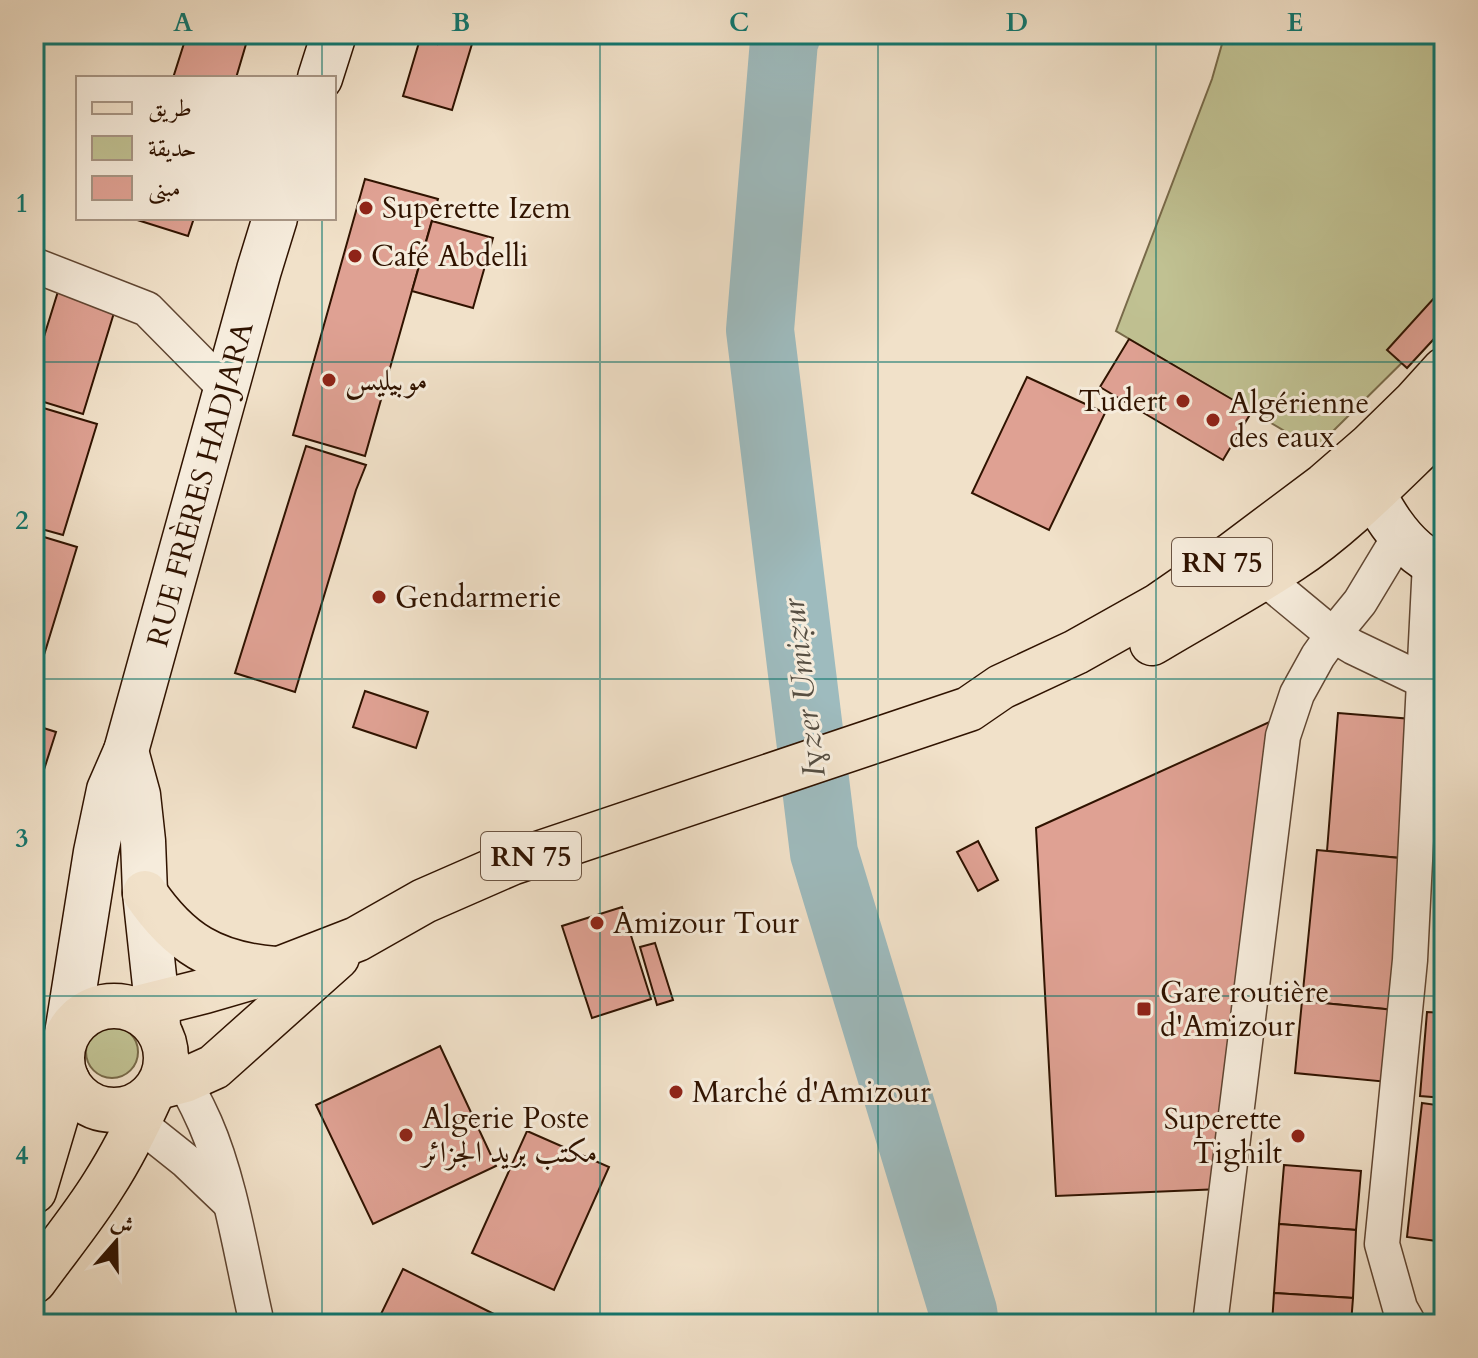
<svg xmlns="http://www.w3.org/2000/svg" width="1478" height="1358" font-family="Cardo,Amiri,serif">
<rect width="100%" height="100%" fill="#f1e1c9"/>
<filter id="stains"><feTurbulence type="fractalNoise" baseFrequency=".0025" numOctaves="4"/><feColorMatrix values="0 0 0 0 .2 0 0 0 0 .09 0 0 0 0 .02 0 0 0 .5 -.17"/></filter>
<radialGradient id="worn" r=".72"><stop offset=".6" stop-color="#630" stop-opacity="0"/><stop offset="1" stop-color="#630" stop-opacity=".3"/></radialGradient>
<g fill="#c0c192" stroke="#786a49" stroke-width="2">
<polygon points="1205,34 1444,34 1444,321 1315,449 1116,331 1212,79 1222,44"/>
<circle cx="112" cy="1052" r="26"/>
</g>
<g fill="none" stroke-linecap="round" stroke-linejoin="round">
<polyline stroke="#9ebbbe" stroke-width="68" points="787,34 784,41 760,330 824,853 963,1311 965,1324"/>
</g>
<g fill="#dfa193" stroke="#301300" stroke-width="2">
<polygon points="187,34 249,34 236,78 173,78"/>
<polygon points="440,34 475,34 452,110 403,96 420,39 437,44"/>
<polygon points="365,179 438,199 365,456 293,435"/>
<polygon points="131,218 194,218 188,236"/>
<polygon points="432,221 493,238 473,308 412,291"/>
<polygon points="60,285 117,303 83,414 34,399 34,369"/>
<polygon points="1444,287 1444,328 1407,368 1387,350"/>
<polygon points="1129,339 1252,411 1223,460 1100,387"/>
<polygon points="1027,377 1105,413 1049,530 972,493"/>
<polygon points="40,407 97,424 63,535 34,527 34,426"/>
<polygon points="306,446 366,465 356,490 295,692 235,673"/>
<polygon points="34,534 77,547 43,658 34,656"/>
<polygon points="365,691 428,712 416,748 353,727"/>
<polygon points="1338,713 1412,719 1400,858 1327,851"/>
<polygon points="1274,720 1221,1189 1056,1196 1036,828"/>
<polygon points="34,725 56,732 34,801"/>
<polygon points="978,841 998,880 978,891 957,852"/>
<polygon points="1317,850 1410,859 1395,1010 1302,1001"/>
<polygon points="1444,857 1444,917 1438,916"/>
<polygon points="622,907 651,999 592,1018 562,926"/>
<polygon points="1438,939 1444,940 1444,997 1435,996"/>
<polygon points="655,943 673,1000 657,1005 640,947"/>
<polygon points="1302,1001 1395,1010 1388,1082 1295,1073"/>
<polygon points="1427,1012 1444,1013 1444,1098 1420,1096"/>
<polygon points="440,1046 496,1166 373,1224 316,1105"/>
<polygon points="1422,1103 1444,1106 1444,1242 1407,1237"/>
<polygon points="527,1131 609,1167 554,1290 472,1253"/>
<polygon points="1284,1165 1361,1171 1356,1230 1279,1224"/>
<polygon points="1279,1224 1356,1230 1353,1298 1274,1293"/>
<polygon points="403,1269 494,1314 489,1324 395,1324 380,1316"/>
<polygon points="1274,1293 1353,1298 1351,1324 1272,1324"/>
</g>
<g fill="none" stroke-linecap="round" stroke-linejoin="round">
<defs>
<g id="street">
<polyline points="34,265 147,309 226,389"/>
<polyline points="1263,577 1333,635 1353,647 1424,681"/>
<path d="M167,1052c14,23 27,46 38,71 25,57 36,130 50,192v9"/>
<polyline points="122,1110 186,1161 230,1203"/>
<polyline points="1210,1324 1283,736 1297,694 1318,656 1333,635 1360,602 1401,534"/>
<polyline points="1409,1324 1400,1308 1382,1244 1410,960 1430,563"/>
</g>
<g id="secondary">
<polyline points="320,78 334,34"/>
<path d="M1357,461c18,38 44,93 87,106"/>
<polyline points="126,751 138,795 143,841 145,893 157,1004 158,1029"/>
<polyline points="67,1034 96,852 109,790 126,751 259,270 275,218"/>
<polyline points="34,1066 62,1059"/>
</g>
<g id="primary">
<path d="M1152,643c46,-28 94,-53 139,-83 54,-35 106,-91 153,-135"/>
<path d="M145,893c34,50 69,71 130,76"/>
<circle cx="114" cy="1058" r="52"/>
<polyline points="133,1009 205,991 277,970 357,939 424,901 511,863 969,709 1001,687 1076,652 1158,606 1233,554 1325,485 1370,446 1415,402 1444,370"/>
<polyline points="158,1087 185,1080 214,1067 337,957"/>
<polyline points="34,1191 67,1080"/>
<path d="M34,1281c23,-32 49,-63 70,-97 18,-28 33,-58 47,-89"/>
</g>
</defs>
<use href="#street" stroke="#604632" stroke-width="37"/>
<use href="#secondary" stroke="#301300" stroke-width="47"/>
<use href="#primary" stroke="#301300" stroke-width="47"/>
<use href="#street" stroke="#f6ecdc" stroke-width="34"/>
<use href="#secondary" stroke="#f6ecdc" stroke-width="44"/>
<use href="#primary" stroke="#f1e1c9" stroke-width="44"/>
</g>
<path fill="none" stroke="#0f766e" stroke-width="2" stroke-opacity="0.55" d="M322,34v44M600,34v1290M878,34v1290M1156,34v1290M322,218v1106M34,362h1410M34,679h1410M34,996h1410"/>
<g fill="#8f2418" stroke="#f6ecdc" stroke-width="3">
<circle cx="366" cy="208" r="8"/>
<circle cx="355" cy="256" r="8"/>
<circle cx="329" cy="380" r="8"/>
<circle cx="1183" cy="401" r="8"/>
<circle cx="1213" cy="420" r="8"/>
<circle cx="379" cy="597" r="8"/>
<circle cx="597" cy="923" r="8"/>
<rect x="1136" y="1001" width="16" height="16" rx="4"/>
<circle cx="676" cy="1092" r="8"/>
<circle cx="406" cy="1135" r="8"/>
<circle cx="1298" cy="1136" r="8"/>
</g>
<g text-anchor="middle" stroke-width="6" stroke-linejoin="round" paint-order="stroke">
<g fill="#f6ecdc" stroke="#6b5442" stroke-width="2">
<rect x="1172" y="538" width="100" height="48" rx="6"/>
<rect x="481" y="832" width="100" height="48" rx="6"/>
</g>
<g font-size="28" font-weight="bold" fill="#301300">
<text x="1222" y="572">RN 75</text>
<text x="531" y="866">RN 75</text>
</g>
<g font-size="30" fill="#301300" stroke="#f6ecdc" text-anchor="start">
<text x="382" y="218">Superette Izem</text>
<text x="371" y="266">Café Abdelli</text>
<text x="345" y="390">موبيليس</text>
<text x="1167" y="411" text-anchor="end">Tudert</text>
<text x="1229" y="413">Algérienne<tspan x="1229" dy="34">des eaux</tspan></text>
<text x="395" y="607">Gendarmerie</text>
<text x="613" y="933">Amizour Tour</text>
<text x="1160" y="1002">Gare routière<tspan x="1160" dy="34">d'Amizour</tspan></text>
<text x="692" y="1102">Marché d'Amizour</text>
<text x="422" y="1128">Algerie Poste<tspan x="422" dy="34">مكتب بريد الجزائر</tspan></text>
<text x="1282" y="1129" text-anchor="end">Superette<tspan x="1282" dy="34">Tighilt</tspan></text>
</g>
<g font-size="30" fill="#301300" stroke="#f6ecdc">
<text transform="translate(200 484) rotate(-75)" y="10">RUE FRÈRES HADJARA</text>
</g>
<g font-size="32" font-style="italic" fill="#564e42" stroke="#f6ecdc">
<text transform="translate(803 688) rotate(-97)" y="11">Iɣzer Umiẓur</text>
</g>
</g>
<rect width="1478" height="1358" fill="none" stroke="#f1e1c9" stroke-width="88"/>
<rect x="76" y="76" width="260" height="144" fill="#f6ecdc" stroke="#a79584" stroke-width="2"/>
<rect x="92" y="102" width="40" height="12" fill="#f1e1c9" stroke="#a79584" stroke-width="2"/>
<text x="148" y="116" font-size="24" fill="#301300">طريق</text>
<rect x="92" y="136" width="40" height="24" fill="#c0c192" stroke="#a79584" stroke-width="2"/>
<text x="148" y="156" font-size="24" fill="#301300">حديقة</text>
<rect x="92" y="176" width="40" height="24" fill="#dfa193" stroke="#a79584" stroke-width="2"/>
<text x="148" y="196" font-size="24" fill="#301300">مبنى</text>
<g transform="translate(116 1242) rotate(20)" stroke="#f6ecdc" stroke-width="6" paint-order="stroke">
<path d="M0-6L14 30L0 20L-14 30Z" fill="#301300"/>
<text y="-12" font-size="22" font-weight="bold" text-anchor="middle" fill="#301300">ش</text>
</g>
<rect x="44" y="44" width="1390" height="1270" fill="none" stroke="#0f766e" stroke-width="3"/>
<g font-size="26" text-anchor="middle" font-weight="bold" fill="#0f766e">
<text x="183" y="31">A</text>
<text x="461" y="31">B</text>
<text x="739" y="31">C</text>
<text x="1017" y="31">D</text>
<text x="1295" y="31">E</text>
<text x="22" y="212">1</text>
<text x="22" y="529">2</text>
<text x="22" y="847">3</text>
<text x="22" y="1164">4</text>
</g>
<rect width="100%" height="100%" filter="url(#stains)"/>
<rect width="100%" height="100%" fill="url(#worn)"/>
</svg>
